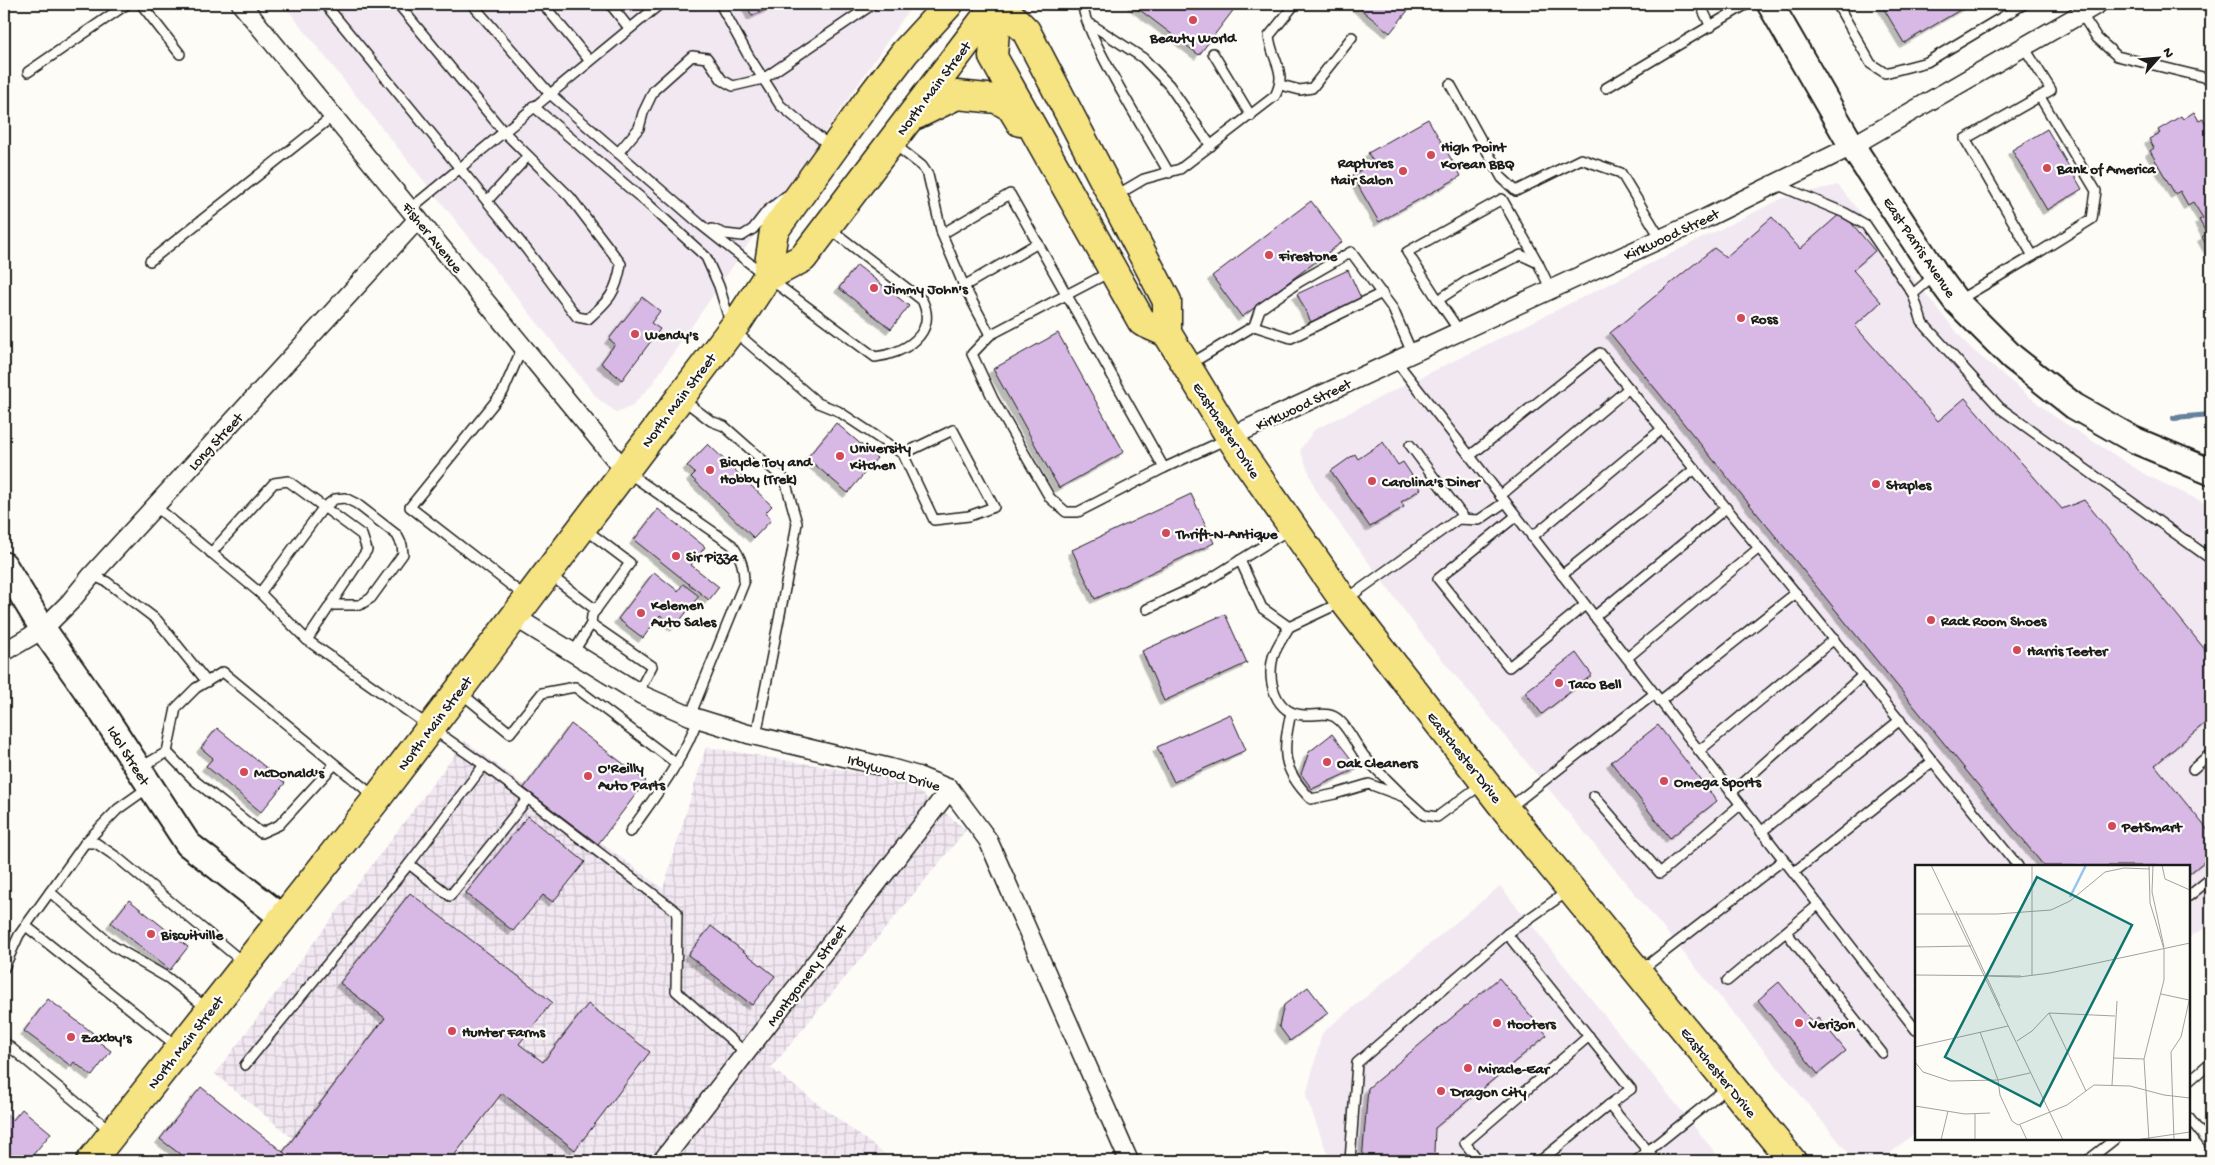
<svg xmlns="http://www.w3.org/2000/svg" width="2215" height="1165" font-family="'Gochi Hand',sans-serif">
<defs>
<pattern id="industrial-grid" width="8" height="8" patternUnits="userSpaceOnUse" patternTransform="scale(1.25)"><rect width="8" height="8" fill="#f2e8f2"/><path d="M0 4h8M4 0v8" fill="none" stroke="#cfc6cf"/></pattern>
<filter id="shadow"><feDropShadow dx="-4.5" dy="4.5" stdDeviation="0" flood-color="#0004"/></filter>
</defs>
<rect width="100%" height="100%" fill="#fdfcf7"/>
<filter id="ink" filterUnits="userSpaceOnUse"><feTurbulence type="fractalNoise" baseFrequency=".02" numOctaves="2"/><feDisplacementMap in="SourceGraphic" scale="10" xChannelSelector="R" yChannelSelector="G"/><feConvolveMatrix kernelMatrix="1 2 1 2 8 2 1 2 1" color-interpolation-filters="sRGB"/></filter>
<g filter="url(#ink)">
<g fill="#f2e8f2">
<polygon points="283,4 913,4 650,387 631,407 616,412 598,399"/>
<polygon points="1838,185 1968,346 2052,415 2146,475 2211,506 2211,925 2189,937 2189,866 1916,866 1916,1132 1881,1161 1855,1161 1426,640 1317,493 1300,450 1314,430 1783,198"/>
<polygon points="1500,886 1722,1161 1330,1161 1306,1096 1322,1033"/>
</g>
<polygon fill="url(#industrial-grid)" points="465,741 663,889 706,747 905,780 966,830 771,1068 894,1161 320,1161 215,1074"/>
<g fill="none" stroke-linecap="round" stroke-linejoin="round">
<polyline stroke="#65819b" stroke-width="6" points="2174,418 2211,415"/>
</g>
<g fill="#d8b9e6" stroke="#1c1c1c" filter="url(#shadow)">
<polygon points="746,4 777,4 752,16"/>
<polygon points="1132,4 1238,4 1199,55"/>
<polygon points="1354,4 1413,4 1390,33"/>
<polygon points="1881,4 1970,4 1904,43"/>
<polygon points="2194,112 2199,121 2203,119 2211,133 2211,253 2202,237 2207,234 2199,220 2203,218 2193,202 2188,205 2180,191 2175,194 2150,151 2154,148 2149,139 2160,133 2158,130 2181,116 2183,119"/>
<polygon points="1428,119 1461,176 1379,222 1352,175 1374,163 1368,153"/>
<polygon points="2047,129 2082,189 2047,210 2012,150"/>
<polygon points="1311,201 1342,242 1242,317 1212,276"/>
<polygon points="1842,212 1875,251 1853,270 1881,302 1855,326 1938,421 1965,398 2062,509 2084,500 2211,657 2211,718 2155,765 2211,834 2211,856 2189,874 2189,866 2044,866 1610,333 1714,248 1726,257 1772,217 1800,249"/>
<polygon points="857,265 909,306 891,329 839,288"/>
<polygon points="1348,270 1361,298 1311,322 1297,294"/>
<polygon points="642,297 660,311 651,323 660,329 622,380 601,363 615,344 609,339"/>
<polygon points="1058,333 1124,452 1059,488 993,369"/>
<polygon points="836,423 877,458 848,493 807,458"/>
<polygon points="1383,442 1398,465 1403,462 1421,489 1401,502 1404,507 1370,527 1331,471 1355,454 1358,459"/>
<polygon points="708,444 772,506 765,513 771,520 754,538 691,477 695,473 687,466"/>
<polygon points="1191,494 1214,543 1095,599 1072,550"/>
<polygon points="658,509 705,547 691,565 719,587 709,600 634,540"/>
<polygon points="654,572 678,591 683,584 699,596 675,627 660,615 643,638 618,619"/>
<polygon points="1225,614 1247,663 1164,701 1142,651"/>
<polygon points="1576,653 1592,675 1542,714 1525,692"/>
<polygon points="1230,714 1246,750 1174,782 1157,747"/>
<polygon points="571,724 646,781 598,844 524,788"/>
<polygon points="1658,725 1717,801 1670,838 1611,762"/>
<polygon points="217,728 285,783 261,812 206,766 213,758 201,748"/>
<polygon points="1332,734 1358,768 1312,789 1301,774 1309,752"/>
<polygon points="528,816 585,862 553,902 543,895 513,931 466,893"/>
<polygon points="410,893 552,1002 519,1044 543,1062 588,1004 650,1052 575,1150 502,1093 450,1161 294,1161 283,1152 385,1018 340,983"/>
<polygon points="129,900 188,947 170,970 111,923"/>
<polygon points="711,926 775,976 752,1005 688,955"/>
<polygon points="1499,978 1547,1035 1435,1128 1434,1152 1442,1161 1362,1161 1368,1088"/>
<polygon points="1779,982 1812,1022 1818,1017 1846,1051 1818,1074 1758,1000"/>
<polygon points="1308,987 1328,1013 1290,1041 1279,1026 1284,1005"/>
<polygon points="48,999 93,1033 91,1036 111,1051 92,1076 74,1062 71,1066 24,1031"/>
<polygon points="201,1087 283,1152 294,1161 189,1161 160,1139"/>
<polygon points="22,1109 51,1133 28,1161 4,1161 4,1112 13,1120"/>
</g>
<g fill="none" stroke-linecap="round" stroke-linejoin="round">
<defs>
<g id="lane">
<polyline points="141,4 180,54"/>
<path d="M325,4l202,246 50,67 11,2c21,-19 28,-25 33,-55l-51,-67 -67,-66 -105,-127"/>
<path d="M472,4l77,89 151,131 67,53 108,80c28,-3 64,-23 47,-57l-93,-72"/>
<polyline points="543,4 589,60"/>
<polyline points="610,4 629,28"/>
<polyline points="720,4 748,55 780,105 832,148"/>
<path d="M1083,4c-1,28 69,138 86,169"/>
<polyline points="1700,4 1711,27"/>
<polyline points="1837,4 1871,64 1885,73 1927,62 2024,4"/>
<polyline points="2075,4 2097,38 2117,56 2211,79"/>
<polyline points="1089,23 1143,58 1169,85 1211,146"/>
<polyline points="1213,53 1251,116"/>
<polyline points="28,72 127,4"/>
<polyline points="1450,84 1502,178 1516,191 1581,159 1621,173 1661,239"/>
<polyline points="1281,85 1300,90 1312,88 1352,37"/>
<polyline points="1606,88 1747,4"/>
<polyline points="533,106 647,203 706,257 719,286 732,329 818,403 838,411 903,454 953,430 994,507 969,516 934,520 903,454"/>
<polyline points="894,144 922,166 928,175 942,234 964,286 990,335 1110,272"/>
<polyline points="618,153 639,128 643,113 654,90 692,56 707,58 722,80 733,86 763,79 873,4"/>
<polyline points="1776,184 1845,213 1866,225 1913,294 1935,275"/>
<path d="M1115,196l29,-17 36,-10 95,-73c13,-25 -3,-34 -6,-60l26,-32"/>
<polyline points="487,201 528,156"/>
<polyline points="410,209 660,4"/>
<polyline points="712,229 725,234 742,236 753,229 767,211 786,196"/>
<polyline points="942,234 1010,194 1164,468 1227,439"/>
<polyline points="2033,256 2092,219 2096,191 2040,97"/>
<polyline points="150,261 333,116"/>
<polyline points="964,286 1038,243"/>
<polyline points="1913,294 1922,322 2000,408 2211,559"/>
<polyline points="1438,300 1407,252 1502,199 1538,263"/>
<polyline points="1959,300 2033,256 1965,139 2051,90 2024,47"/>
<polyline points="1254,326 1291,338 1382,293"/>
<polyline points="1460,332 1438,300 1470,279 1521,255 1538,263 1551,290"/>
<polyline points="990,335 972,354 993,399 1050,498 1066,512 1078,512 1164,468"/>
<polyline points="523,346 503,392 410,507 526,597"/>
<polyline points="1396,361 1916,1030"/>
<polyline points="1190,364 1254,326 1260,309 1299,282 1351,252 1393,309 1412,353"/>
<polyline points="682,399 711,421 724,426 785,480 797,523 792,553 756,736"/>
<polyline points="1410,445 1465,519"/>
<polyline points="1471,455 1600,353 2018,866"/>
<path d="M627,472l105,73c9,12 12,22 12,38l-54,133"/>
<polyline points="1500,496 1629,388"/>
<polyline points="155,506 260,593 307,640 484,765 677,912 676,991 746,1053"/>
<polyline points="1516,516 1438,579 1509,667 1585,605"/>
<polyline points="585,529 630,563 592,615 591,624 652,666 638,693"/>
<polyline points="1532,537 1662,429"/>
<polyline points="211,553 274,483 288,481 362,535 367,550 307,640"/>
<polyline points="1240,560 1262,608 1289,627 1344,601 1458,519 1479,520 1505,502"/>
<polyline points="92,575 107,582 157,620 207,682"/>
<polyline points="550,575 596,610"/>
<polyline points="1562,575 1695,469"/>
<polyline points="260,593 323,508 335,499 345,498 357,504 397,535 402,545 403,554 371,598 360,605 330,605"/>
<polyline points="1147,609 1205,582 1290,529"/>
<polyline points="1594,617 1726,508"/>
<path d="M1289,627c-5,9 -13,20 -16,30 -6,24 2,57 31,58 14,1 25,-5 36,6 10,10 16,24 24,35 12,14 27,27 40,41l-35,-13 -34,10 -24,5c-31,-31 -28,-48 -20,-87"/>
<polyline points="573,653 591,624"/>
<polyline points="1627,658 1759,548"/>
<polyline points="461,693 510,733 542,693 575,687 677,764"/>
<polyline points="1660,701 1796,593"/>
<polyline points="1699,751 1834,639"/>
<polyline points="335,764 279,825 261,833 194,780 167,752 176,708 196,688 223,672 375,797"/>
<polyline points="484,765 409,864 450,896 528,798"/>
<polyline points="141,767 167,752"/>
<polyline points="2193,769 2211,753"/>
<polyline points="1731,793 1863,675"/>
<polyline points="1594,796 1660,873 1740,805"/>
<polyline points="1404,797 1424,815 1437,817 1482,784"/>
<polyline points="1508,809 1654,694"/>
<path d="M630,832c25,-36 53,-71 68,-114"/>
<polyline points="1761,832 1900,720"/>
<polyline points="85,843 118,809 149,787"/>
<polyline points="1793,873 1933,761"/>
<polyline points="50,892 113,946 168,978 208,1009"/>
<polyline points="2189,896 2211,878"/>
<polyline points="26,926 178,1047"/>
<polyline points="1786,932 1882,1053"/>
<polyline points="1507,934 1631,1089 1609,1105 1648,1151 1729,1086"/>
<polyline points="4,968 19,935 85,843 96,843 118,858 244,963"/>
<polyline points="1640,971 1783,860"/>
<polyline points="1727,981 1818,905"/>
<polyline points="4,1042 111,1131"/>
<polyline points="245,1065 409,864"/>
<polyline points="2189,1081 2211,1062"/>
<polyline points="2189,1118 2211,1146"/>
<polyline points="1350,1161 1357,1063 1507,934 1568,891"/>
<polyline points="1479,1161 1465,1143 1589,1036"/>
<polyline points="1540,1161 1609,1105"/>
<polyline points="1636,1161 1648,1151 1656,1161"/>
<polyline points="2087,1161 2115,1139"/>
</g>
<g id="street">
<polyline points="241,4 625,471"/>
<polyline points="1230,437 1706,218 1852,146 2098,4"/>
<polyline points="515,617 642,695 690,716 748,734 890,768 918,776 950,789 988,840 1129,1161"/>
<polyline points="4,652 43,629 70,602 92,575 418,219"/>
<polyline points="662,1161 950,789"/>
</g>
<g id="secondary">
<polyline points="1770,4 1852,146 1936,274 1956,301 2012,357 2074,406 2134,440 2211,472"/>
<polyline points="4,565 43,629 103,714 188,844 283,918"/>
</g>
<g id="primary">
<polyline points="997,4 993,57 1142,322 1167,333"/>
<polyline points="999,4 1026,31 1167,301 1167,333 1230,437 1344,601 1506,810 1792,1161"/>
<polyline points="916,115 957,95 997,99 1011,107 1020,122"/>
<polyline points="767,277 803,258 996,4"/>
<polyline points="91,1161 375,801 739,320 767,277 774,231 870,98 905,52 949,4"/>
</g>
</defs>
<use href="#lane" stroke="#1c1c1c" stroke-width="12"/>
<use href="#street" stroke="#1c1c1c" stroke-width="21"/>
<use href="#secondary" stroke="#1c1c1c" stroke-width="29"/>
<use href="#primary" stroke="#1c1c1c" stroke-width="31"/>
<use href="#lane" stroke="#fdfcf7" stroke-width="9"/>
<use href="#street" stroke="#fdfcf7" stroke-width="18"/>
<use href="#secondary" stroke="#fdfcf7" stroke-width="25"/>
<use href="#primary" stroke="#f6e381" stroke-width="28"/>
</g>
</g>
<g fill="#d1495b" stroke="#fdfcf7" stroke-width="2">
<circle cx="1193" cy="20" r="5"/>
<circle cx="1431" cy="155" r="5"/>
<circle cx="2047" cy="168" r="5"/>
<circle cx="1403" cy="171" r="5"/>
<circle cx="1269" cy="255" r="5"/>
<circle cx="874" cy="288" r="5"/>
<circle cx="1741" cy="318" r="5"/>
<circle cx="635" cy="334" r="5"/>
<circle cx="840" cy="456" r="5"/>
<circle cx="710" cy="470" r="5"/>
<circle cx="1372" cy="481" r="5"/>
<circle cx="1876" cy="484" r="5"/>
<circle cx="1166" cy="533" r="5"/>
<circle cx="676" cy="556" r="5"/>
<circle cx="641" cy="613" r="5"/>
<circle cx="1931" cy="620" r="5"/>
<circle cx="2017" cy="650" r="5"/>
<circle cx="1559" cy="683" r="5"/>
<circle cx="1327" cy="762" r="5"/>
<circle cx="244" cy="772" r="5"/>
<circle cx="588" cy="776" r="5"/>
<circle cx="1664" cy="781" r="5"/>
<circle cx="2112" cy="826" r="5"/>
<circle cx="151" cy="934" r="5"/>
<circle cx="1497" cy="1023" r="5"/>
<circle cx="1799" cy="1023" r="5"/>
<circle cx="452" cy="1031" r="5"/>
<circle cx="71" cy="1037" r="5"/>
<circle cx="1468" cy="1068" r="5"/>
<circle cx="1441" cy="1091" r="5"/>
</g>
<g text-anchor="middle" stroke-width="4.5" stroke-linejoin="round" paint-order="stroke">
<g font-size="15" font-weight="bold" fill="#1c1c1c" stroke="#fdfcf7" text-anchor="start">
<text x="1193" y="42" text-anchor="middle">Beauty World</text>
<text x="1441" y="151">High Point<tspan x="1441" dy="17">Korean BBQ</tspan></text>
<text x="1393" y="167" text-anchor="end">Raptures<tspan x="1393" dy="17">Hair Salon</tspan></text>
<text x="2057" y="173">Bank of America</text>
<text x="1279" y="260">Firestone</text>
<text x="884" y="293">Jimmy John's</text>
<text x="1751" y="323">Ross</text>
<text x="645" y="339">Wendy's</text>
<text x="850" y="452">University<tspan x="850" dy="17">Kitchen</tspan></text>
<text x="720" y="466">Bicycle Toy and<tspan x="720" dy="17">Hobby (Trek)</tspan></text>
<text x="1382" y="486">Carolina's Diner</text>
<text x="1886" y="489">Staples</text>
<text x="1176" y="538">Thrift-N-Antique</text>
<text x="686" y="561">Sir Pizza</text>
<text x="651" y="609">Kelemen<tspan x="651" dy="17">Auto Sales</tspan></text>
<text x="1941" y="625">Rack Room Shoes</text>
<text x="2027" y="655">Harris Teeter</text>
<text x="1569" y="688">Taco Bell</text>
<text x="1337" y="767">Oak Cleaners</text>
<text x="598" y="772">O'Reilly<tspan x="598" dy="17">Auto Parts</tspan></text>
<text x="254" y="777">McDonald's</text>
<text x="1674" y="786">Omega Sports</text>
<text x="2122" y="831">PetSmart</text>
<text x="161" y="939">Biscuitville</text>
<text x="1507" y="1028">Hooters</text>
<text x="1809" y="1028">Verizon</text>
<text x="462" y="1036">Hunter Farms</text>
<text x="81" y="1042">Zaxby's</text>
<text x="1478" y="1073">Miracle-Ear</text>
<text x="1451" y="1096">Dragon City</text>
</g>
<g font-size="15" fill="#1c1c1c" stroke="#fdfcf7">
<text transform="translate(933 88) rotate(-53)" y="5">North Main Street</text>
<text transform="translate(1671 234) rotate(-25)" y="5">Kirkwood Street</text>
<text transform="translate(433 237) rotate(51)" y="5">Fisher Avenue</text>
<text transform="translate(1920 247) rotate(56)" y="5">East Parris Avenue</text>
<text transform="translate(678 400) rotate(-53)" y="5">North Main Street</text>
<text transform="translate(1303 404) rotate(-25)" y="5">Kirkwood Street</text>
<text transform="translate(1227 430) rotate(57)" y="5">Eastchester Drive</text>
<text transform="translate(215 441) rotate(-47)" y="5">Long Street</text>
<text transform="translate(434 723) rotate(-53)" y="5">North Main Street</text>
<text transform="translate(129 755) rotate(58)" y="5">Idol Street</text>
<text transform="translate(1465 757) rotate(52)" y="5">Eastchester Drive</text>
<text transform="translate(894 772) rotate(17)" y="5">Irbywood Drive</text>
<text transform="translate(806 975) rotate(-53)" y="5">Montgomery Street</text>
<text transform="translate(185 1042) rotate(-52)" y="5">North Main Street</text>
<text transform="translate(1719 1072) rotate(51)" y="5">Eastchester Drive</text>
</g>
</g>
<g transform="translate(1915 865)">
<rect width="275" height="275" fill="#fdfcf7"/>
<path fill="none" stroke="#95c5f0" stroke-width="2.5" d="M155,32l16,-32"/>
<path fill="none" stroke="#a3a29f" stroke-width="1" d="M16,0l132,275M117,0v110M234,0l1,38 14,46M238,0l-1,27 12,55M247,0l3,14 25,11M41,46l44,95M0,49h82l54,-4 19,-9 35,-29 19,-4 26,1M0,82l56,-1M0,110l106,1M72,111l32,1 31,-4 140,-30M246,129l28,6M134,148l37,78M65,167l18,48 2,15 12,26 6,4 49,-20 27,-20 36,1 34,9 26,3M102,176l15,-10 17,-18 66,3M0,182l93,-21M198,193l31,1M0,197l8,10 27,9 48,-1 32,-7M197,220l5,-84M0,241l50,8 25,-1M60,249v26M105,260l7,15M26,275l7,-29M220,275l55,-8M234,275l-5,-81 20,-79v-31M259,275l-3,-88 10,-15 8,-36"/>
<path fill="#0f766e" fill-opacity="0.15" stroke="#0f766e" stroke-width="2.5" d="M122,12l95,48 -92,181 -95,-49z"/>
<rect width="275" height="275" fill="none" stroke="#1c1c1c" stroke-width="2.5"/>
</g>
<rect width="2215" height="1165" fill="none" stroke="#fdfcf7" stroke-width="20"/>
<rect x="10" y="10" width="2195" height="1145" fill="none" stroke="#1c1c1c" stroke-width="2" filter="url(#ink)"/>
<g transform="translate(2158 58) rotate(63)" stroke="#fdfcf7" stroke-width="4" paint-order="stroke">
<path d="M0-4L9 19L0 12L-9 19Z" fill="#1c1c1c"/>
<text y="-8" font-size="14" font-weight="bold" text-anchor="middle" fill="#1c1c1c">N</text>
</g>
</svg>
